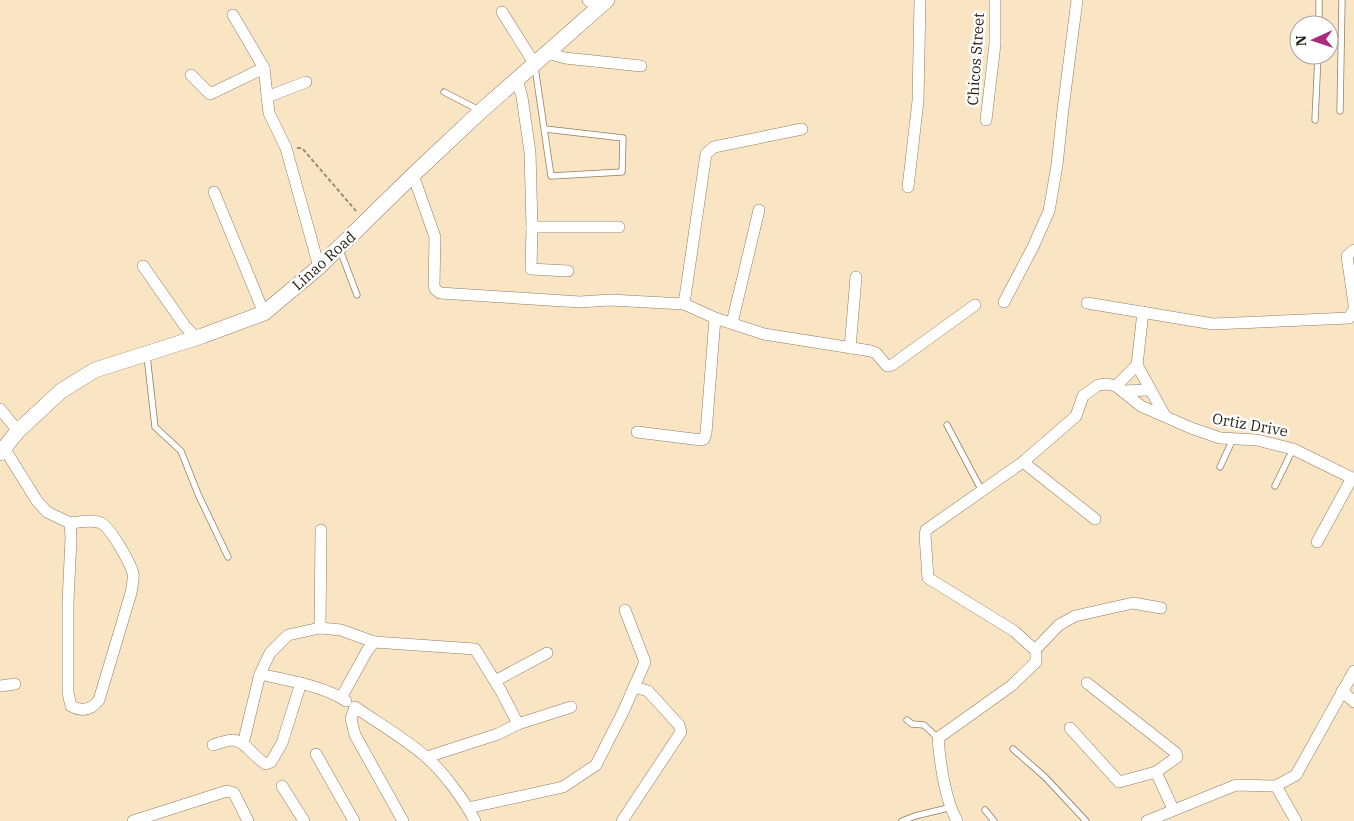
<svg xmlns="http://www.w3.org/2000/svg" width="1354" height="821" font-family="'IBM Plex Serif',serif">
<rect width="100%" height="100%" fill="#f9e4c3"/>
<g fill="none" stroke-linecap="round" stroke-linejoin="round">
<defs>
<g id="lane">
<polyline points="1319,25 1319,0"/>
<polyline points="535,67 551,176 622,172 623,138 545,129"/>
<polyline points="444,92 479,110"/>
<polyline points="1340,111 1342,0"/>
<polyline points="1315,120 1318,55"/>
<polyline points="340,250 357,295"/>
<polyline points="147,356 155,427 181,451 198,494 228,557"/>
<polyline points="947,425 982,491"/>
<polyline points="1220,467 1233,439"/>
<polyline points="1275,486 1293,449"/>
<polyline points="907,720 912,724 924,725 938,738"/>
<polyline points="1013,749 1045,777 1086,821"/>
<polyline points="985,810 994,821"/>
<polyline points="902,821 915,816 952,807"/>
</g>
<g id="street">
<polyline points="588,0 599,8"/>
<polyline points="502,12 534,63"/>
<polyline points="233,15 264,68 269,113 286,148 319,267"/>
<polyline points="548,53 565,58 641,66"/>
<polyline points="191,75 210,94 264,68"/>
<polyline points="517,79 522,97 530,152 532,227 619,227"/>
<polyline points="267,97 306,82"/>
<polyline points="986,120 995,44 995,0"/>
<polyline points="413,175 435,237 434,285 435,289 440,293 580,302 610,300 684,304 715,318 764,334 871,351 876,353 887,366 892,365 975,305"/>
<polyline points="908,187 918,101 920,0"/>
<polyline points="214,192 264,313"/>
<polyline points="532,227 531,269 568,271"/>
<polyline points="1354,250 1347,256 1354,304"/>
<polyline points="143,266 185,326 196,338"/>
<polyline points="1004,302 1033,247 1049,211 1057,165 1063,109 1077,0"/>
<polyline points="1087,303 1213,324 1349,318 1354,309"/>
<polyline points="684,304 706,154 714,147 802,129"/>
<polyline points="732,323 759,210"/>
<polyline points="850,348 856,277"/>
<polyline points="1137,365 1165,416"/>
<polyline points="1116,386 1137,365 1143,312"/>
<polyline points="1122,391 1150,390"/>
<polyline points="0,409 18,431"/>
<polyline points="637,432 701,440 704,439 706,433 715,318"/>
<path d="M4,448l33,53 10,11 23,11 1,15 -3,64v91l3,13c11,6 20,4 28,-6l32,-107c1,-7 3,-13 2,-20 -3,-10 -22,-45 -32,-50 -9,-4 -21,-1 -31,0"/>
<polyline points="1023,462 1076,416 1083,396 1098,385 1107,384 1116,386 1141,406 1191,428 1220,438 1257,440 1293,449 1354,479"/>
<polyline points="1317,542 1352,478"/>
<polyline points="320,628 321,530"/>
<polyline points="1035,650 1059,625 1075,616 1133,603 1161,608"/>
<path d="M260,674c25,6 65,12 86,27"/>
<polyline points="495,681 547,653"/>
<polyline points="0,686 15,684"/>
<polyline points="1342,691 1354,702"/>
<polyline points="341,698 367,651 374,642 475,649 501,691 518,724"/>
<polyline points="1070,728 1119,782 1156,772 1177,757 1176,753 1087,683"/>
<polyline points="243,744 260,674 270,653 288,635 320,628 341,630 374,642"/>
<path d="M213,745c6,-2 14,-5 20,-5 13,1 22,19 33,24l5,-2 11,-19 19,-60"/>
<polyline points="316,754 354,821"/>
<polyline points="427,757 498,734 518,724 571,707"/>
<polyline points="1156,772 1173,809"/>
<polyline points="282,786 304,821"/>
<polyline points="1276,786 1296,821"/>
<polyline points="468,808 563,787 596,765 623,712 645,662 625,610"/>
<polyline points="133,821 227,791 234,793 248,821"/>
<path d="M403,821l-48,-86 -4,-16 4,-12c23,16 49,31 70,49 17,14 40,45 50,65"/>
<polyline points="622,821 681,732 679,725 648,691 634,687"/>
<path d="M957,821c-12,-22 -17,-59 -19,-83l73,-52 25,-24v-8l-1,-4 -21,-19 -86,-53 -3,-43 1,-5 97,-68 72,57"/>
<polyline points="1147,821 1236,785 1276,786 1296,775 1354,671"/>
</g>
<polyline id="secondary" points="0,453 18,431 61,391 95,370 202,336 264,313 319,267 413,175 481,111 607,0"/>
</defs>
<use href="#lane" stroke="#927e60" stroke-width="7"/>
<use href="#street" stroke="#927e60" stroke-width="12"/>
<use href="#secondary" stroke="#927e60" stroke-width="16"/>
<polyline stroke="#9b8c74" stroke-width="2" stroke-dasharray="4 2.5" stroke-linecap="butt" points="297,148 302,148 356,211"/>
<use href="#lane" stroke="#fff" stroke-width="5.5"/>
<use href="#street" stroke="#fff" stroke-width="11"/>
<use href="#secondary" stroke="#fff" stroke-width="15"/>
</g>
<g text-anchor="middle" stroke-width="5" stroke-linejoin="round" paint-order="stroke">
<g font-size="15" fill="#261e12" stroke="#fff">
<text transform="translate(976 59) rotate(-86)" y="5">Chicos Street</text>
<text transform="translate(324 261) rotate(-42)" y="5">Linao Road</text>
<text transform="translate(1250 425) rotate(10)" y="5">Ortiz Drive</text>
</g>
</g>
<g transform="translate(1314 40) rotate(267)"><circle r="24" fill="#ffffff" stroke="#a8a5a0"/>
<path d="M0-4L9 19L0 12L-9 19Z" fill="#aa2b7b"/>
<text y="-8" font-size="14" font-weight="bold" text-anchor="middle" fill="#261e12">N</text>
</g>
</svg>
